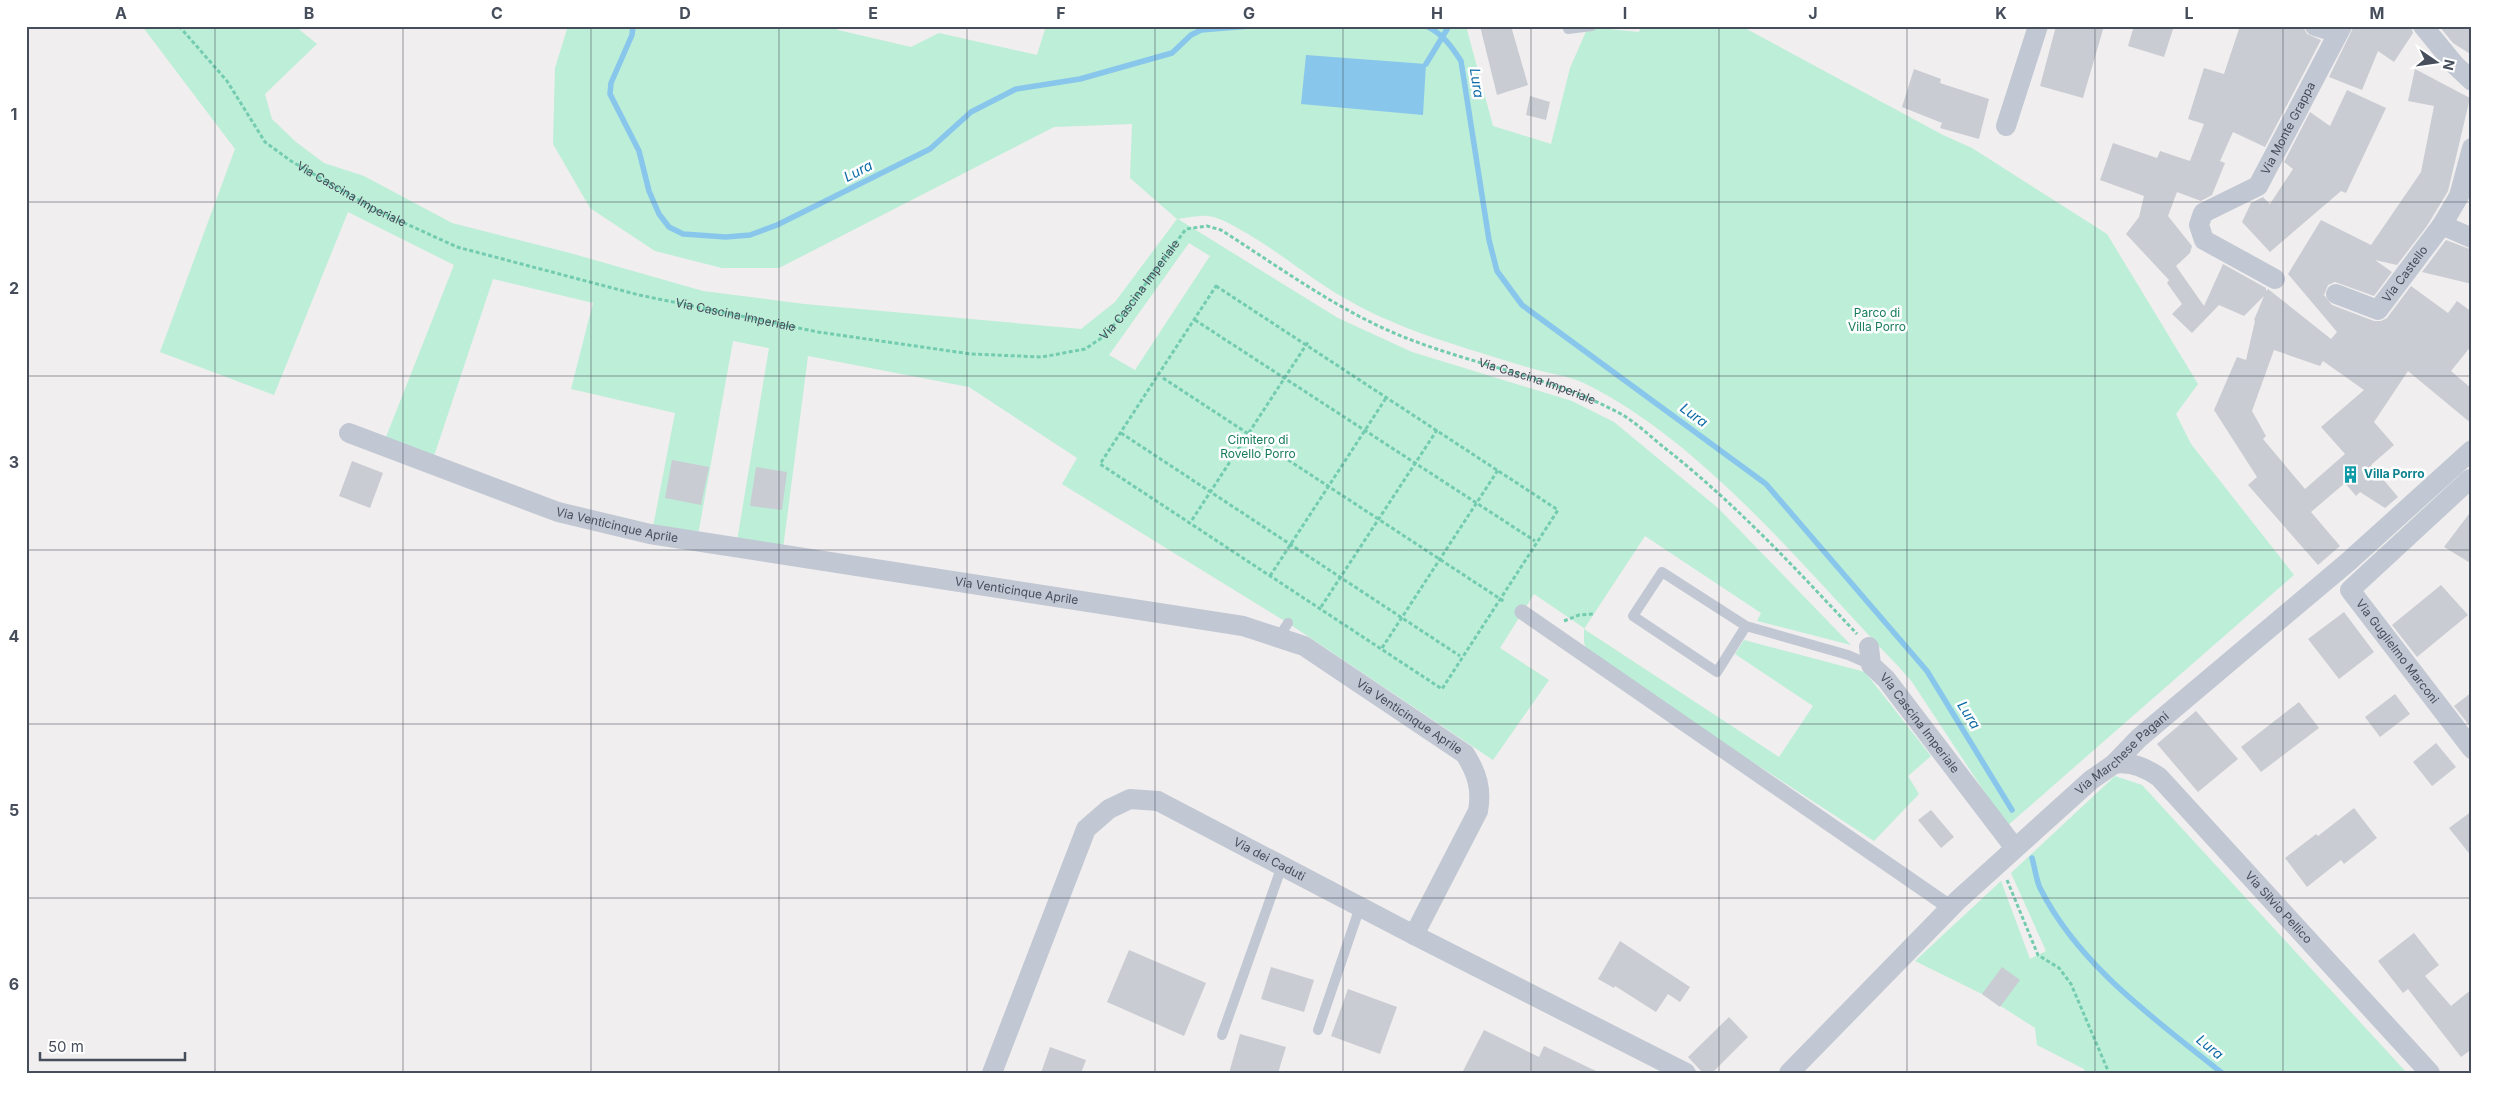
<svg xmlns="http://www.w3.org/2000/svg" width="2498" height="1099" font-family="Inter,sans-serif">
<rect width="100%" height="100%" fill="#f0eeee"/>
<g fill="#bceed8" fill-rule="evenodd">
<path d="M142,26h153l22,18 -52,50 7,25 24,23 28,21 40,13 88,47 118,30 133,38 101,13 277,25 34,-27 62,-83 -47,-41 2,-54 -78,3 -275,141h-57l-67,-17 -65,-43 -37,-64 2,-76 13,-42h263l7,4 73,17 28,-14 98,22 9,-29h420l27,100 58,18 19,-76 18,-41 51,5 2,-6h100l202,109 29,13 135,86 91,150 -22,30 15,30 103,131 -287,251 -95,-144 -13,-15c-93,-96 -193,-223 -313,-283 -18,-9 -41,-11 -59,-17 -61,-19 -126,-36 -181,-68 -34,-19 -64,-45 -98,-65 -13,-7 -25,-16 -40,-18 -9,-1 -21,2 -30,3l160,99 74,34 160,49 42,21 104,86 133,137 -94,-24 4,-8 -116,-77 -61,93 195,128 34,-51 -78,-52 9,-14 121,32 66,84 -23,20 11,18 -45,47 -286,-186 -4,-13v-14l-50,-34 -34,54 49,32 -56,80 -205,-137 -226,-139 15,-26 -108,-71 -161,-31 -25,193 -46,-8 32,-193 -36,-7 -35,194 -45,-8 22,-114 -104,-24 22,-86 -100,-24 -61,183 -46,-25 68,-172 -106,-53 -74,183 -114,-43 75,-203zM1189,243l21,13 -75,114 -26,-15z"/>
<polygon points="2115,776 2142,785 2407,1073 2085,1073 2084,1069 2037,1045 2035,1028 1982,994 1915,961 2001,881 2030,959 2046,951 2011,873"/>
</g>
<polygon fill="#89c6eb" points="1306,55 1426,64 1423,115 1301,104"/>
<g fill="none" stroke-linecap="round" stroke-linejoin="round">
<g stroke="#89c6eb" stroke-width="5.5">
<polyline points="633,26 632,35 611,83 610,94 639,151 649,191 659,214 669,227 683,234 726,237 750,235 777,225 930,149 971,112 1016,89 1080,79 1172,53 1191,35 1201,30 1250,26"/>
<path d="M1426,26c16,7 26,21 35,35l28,179 8,31 25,34 244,179 161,187 85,139"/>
<polyline points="1426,64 1449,26"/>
<path d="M2032,858c3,10 4,21 8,30 39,78 116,132 182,185"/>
</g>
</g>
<g fill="#caccd3" fill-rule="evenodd">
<polygon points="1480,26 1511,26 1528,85 1497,95"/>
<polygon points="2056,26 2104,26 2083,98 2040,86"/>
<polygon points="2134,26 2174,26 2164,57 2128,46"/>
<path d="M2240,26h63l4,8 14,6 -56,107 -32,-15 -13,29 5,2 -13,32 -11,6 -24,-9 -9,24 24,30 -2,7 -14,13 28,40 19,-42 43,24v3l2,-2 63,50 6,-7 -49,-58 33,-54 50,25 50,-73 13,-66 -26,-5 7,-32 55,29 -22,93 -21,35 -30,39 -22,-5 17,12 -18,24 -39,-14 -7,3 -4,10 8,10 42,16h7l6,-3 24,-32 37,27 9,-12 15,11v33l-21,26 21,18v35l-64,-53 -34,51 20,23 -23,20 27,32 -13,11 -25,-16 -4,4 -11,-13 -34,29 29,34 -22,19 -70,-80 9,-8 -43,-67 23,-53 9,3 9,-39 -1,-1 10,-24 -20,20 -25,-11 -27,28 -20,-19 10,-10 -15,-21 2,-3 -43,-46 13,-17 5,-21 -44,-16 13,-37 44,15 3,-7 30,10 14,-37 -16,-5 16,-51 20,6zM2274,350l46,16 3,-5 41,29 -43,37 24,27 -40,35 -42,-50 3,-3 -14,-25z"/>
<polygon points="2354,26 2411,26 2413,33 2394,62 2378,51 2362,90 2329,77"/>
<polygon points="2439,26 2472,26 2472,55 2453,43"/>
<polygon points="1914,69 1941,79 1940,83 1989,99 1979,139 1940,128 1942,123 1902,107"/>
<polygon points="2347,90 2386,108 2346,193 2341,191 2270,252 2242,222 2251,203 2263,197 2270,204 2293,169 2284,162 2310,112 2330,126"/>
<polygon points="1530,96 1550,102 1546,120 1526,115"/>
<polygon points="2446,240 2472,250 2472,284 2422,272"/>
<polygon points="672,460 709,467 701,505 665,498"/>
<polygon points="352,461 383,473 370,508 339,496"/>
<polygon points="756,467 787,472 782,510 750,506"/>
<polygon points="2472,510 2472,564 2444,547"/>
<polygon points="2441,585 2468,615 2417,657 2392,625"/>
<polygon points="2344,612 2374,652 2339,679 2308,639"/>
<polygon points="2472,692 2472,729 2454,706"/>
<polygon points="2395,694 2410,714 2380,737 2365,717"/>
<polygon points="2299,702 2319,728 2261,772 2241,747"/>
<polygon points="2196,711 2238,759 2198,792 2157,744"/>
<polygon points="2436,743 2456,767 2432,786 2413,762"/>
<polygon points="2354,808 2377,838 2344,864 2341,860 2307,887 2285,858 2316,834 2318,836"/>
<polygon points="1931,810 1954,837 1941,848 1918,820"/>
<polygon points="2472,811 2472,857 2449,828"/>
<polygon points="2414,933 2439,965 2425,976 2451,1006 2472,989 2472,1049 2461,1057 2408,989 2403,993 2378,961"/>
<polygon points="1620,941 1690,987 1680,1002 1668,994 1656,1012 1615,986 1614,988 1598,979"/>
<polygon points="1129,950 1206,983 1184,1036 1107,1002"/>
<polygon points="1271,967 1314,980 1304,1012 1261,999"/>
<polygon points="2002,967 2020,980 2000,1007 1982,994"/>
<polygon points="1348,989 1397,1007 1380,1054 1331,1036"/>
<polygon points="1729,1017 1748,1037 1712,1073 1703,1073 1688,1057"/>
<polygon points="1484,1030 1539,1057 1544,1046 1600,1073 1462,1073"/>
<polygon points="1240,1034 1286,1047 1278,1073 1229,1073"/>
<polygon points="1050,1047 1086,1060 1081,1073 1041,1073"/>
</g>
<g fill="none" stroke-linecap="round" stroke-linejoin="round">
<g stroke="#74ccb0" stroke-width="3" stroke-dasharray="4 2.5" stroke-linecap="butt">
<path id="s1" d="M179,26l48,55 38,61 26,19 85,49 81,37 182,48 179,37 153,22 71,3 43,-8 18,-12 18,-20 65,-88 21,-3 14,4c63,40 123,85 193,111 69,26 143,38 207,73 16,9 31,24 45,35 70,55 131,121 191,185"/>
<polygon points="1216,286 1558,510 1442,689 1100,464"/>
<polyline points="1195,320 1535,541"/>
<polyline points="1163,378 1505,602"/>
<polyline points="1121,433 1460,656"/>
<polyline points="1192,520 1308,342"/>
<polyline points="1270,576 1386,398"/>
<polyline points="1321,607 1437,430"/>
<polyline points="1564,621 1579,615 1594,614"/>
<polyline points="1382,648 1498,470"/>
<polyline points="2007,880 2038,955 2059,968 2071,984 2109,1073"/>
</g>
<g stroke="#c1c7d3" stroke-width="10">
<polyline points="1568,29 1592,26"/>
<polyline points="1746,626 1717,672 1633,616 1662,572 1746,626 1848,655 1871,665"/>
<polyline points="1278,638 1288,623"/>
<polyline points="1318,1030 1360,907"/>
<polyline points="1222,1035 1282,866"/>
</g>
<polyline stroke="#c1c7d3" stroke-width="15" points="1522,612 1951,908"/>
<g stroke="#c1c7d3" stroke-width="20">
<polyline points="2315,26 2338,33"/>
<polyline points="2423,26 2455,65 2472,81"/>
<polyline points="2006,126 2038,26"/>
<polyline points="2442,225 2472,238"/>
<path id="s2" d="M2275,279l-71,-39 -5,-15 4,-12 55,-27 84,-160"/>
<path id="s3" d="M2336,294l42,16 64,-85 17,-29 13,-48"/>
<path id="s4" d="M349,433l209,79 92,22 593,92 61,20 161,108c12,19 17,35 13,57l-64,124"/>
<path id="s5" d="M2470,479l-120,111 122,159"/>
<path id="s6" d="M1869,647l2,18 15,14 128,168"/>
<path id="s7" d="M2114,764c17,-3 32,4 45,13l271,296"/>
<path id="s8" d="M992,1073l94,-244 23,-20 21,-10 28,2 256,134 272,138"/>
<path id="s9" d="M1789,1073l169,-173 133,-120 23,-16 25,-26 209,-176 124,-112"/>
</g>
</g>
<path fill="none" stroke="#464d5b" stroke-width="1" stroke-opacity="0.55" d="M215,26v1047M403,26v1047M591,26v1047M779,26v1047M967,26v1047M1155,26v1047M1343,26v1047M1531,26v1047M1719,26v1047M1907,26v1047M2095,26v1047M2283,26v1047M26,202h2446M26,376h2446M26,550h2446M26,724h2446M26,898h2446"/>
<defs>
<symbol id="building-bare" viewBox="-9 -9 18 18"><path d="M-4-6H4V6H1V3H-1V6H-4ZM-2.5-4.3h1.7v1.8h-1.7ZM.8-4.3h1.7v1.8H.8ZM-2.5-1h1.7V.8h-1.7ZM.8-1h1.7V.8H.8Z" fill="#0f9aa8" stroke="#fff" stroke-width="2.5" paint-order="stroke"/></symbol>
</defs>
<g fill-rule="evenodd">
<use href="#building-bare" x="2338" y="462" width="25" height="25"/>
</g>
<g text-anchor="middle" stroke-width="5" stroke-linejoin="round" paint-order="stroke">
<g font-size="12" fill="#464d5b" stroke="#fff">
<text dy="4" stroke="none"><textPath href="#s2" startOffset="236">Via Monte Grappa</textPath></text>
<text dy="4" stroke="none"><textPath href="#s1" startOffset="246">Via Cascina Imperiale</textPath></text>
<text dy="4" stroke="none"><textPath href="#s3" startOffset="90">Via Castello</textPath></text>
<text dy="4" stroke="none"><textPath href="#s1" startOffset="1086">Via Cascina Imperiale</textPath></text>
<text dy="4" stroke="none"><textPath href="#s1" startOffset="651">Via Cascina Imperiale</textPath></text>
<text dy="4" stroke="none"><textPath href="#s1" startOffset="1551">Via Cascina Imperiale</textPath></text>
<text dy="4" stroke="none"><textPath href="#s4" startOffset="284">Via Venticinque Aprile</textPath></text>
<text dy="4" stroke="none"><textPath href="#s4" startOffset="689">Via Venticinque Aprile</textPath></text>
<text dy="4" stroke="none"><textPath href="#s5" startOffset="241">Via Guglielmo Marconi</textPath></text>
<text dy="4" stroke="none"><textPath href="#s4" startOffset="1109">Via Venticinque Aprile</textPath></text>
<text dy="4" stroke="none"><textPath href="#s6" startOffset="94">Via Cascina Imperiale</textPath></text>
<text dy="4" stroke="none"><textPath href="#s9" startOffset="462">Via Marchese Pagani</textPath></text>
<text dy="4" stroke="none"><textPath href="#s8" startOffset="469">Via dei Caduti</textPath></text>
<text dy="4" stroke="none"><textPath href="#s7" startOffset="225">Via Silvio Pellico</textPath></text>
</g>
<g font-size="12" fill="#177c5b" stroke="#fff">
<text x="1877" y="317">Parco di<tspan x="1877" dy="14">Villa Porro</tspan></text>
<text x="1258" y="444">Cimitero di<tspan x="1258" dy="14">Rovello Porro</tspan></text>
</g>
<g font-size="12" font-weight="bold" fill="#0d838f" stroke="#fff" text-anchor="start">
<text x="2364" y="478">Villa Porro</text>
</g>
<g font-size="14" font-style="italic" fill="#0d6ca7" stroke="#fff">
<text transform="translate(1477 83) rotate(81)" y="5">Lura</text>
<text transform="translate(858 171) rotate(-27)" y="5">Lura</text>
<text transform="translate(1694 415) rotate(36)" y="5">Lura</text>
<text transform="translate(1969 715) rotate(58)" y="5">Lura</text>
<text transform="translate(2210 1047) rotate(39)" y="5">Lura</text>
</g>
</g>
<rect width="2498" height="1099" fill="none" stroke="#ffffff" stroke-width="55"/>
<g transform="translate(2436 62) rotate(103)" stroke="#ffffff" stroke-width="4" paint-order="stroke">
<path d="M0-4L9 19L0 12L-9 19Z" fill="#464d5b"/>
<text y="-8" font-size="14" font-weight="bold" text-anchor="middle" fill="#464d5b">N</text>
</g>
<path d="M40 1052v8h145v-8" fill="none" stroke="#464d5b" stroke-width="2.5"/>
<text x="48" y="1052" font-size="15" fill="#464d5b" stroke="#ffffff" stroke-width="4" paint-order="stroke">50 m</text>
<rect x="28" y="28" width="2442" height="1044" fill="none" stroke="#464d5b" stroke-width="2"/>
<g font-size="16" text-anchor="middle" font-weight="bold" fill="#464d5b">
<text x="121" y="19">A</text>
<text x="309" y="19">B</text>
<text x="497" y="19">C</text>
<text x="685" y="19">D</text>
<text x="873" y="19">E</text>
<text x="1061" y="19">F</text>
<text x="1249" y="19">G</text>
<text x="1437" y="19">H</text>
<text x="1625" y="19">I</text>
<text x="1813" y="19">J</text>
<text x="2001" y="19">K</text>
<text x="2189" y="19">L</text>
<text x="2377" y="19">M</text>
<text x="14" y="120">1</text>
<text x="14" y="294">2</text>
<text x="14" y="468">3</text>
<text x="14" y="642">4</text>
<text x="14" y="816">5</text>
<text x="14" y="990">6</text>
</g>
</svg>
